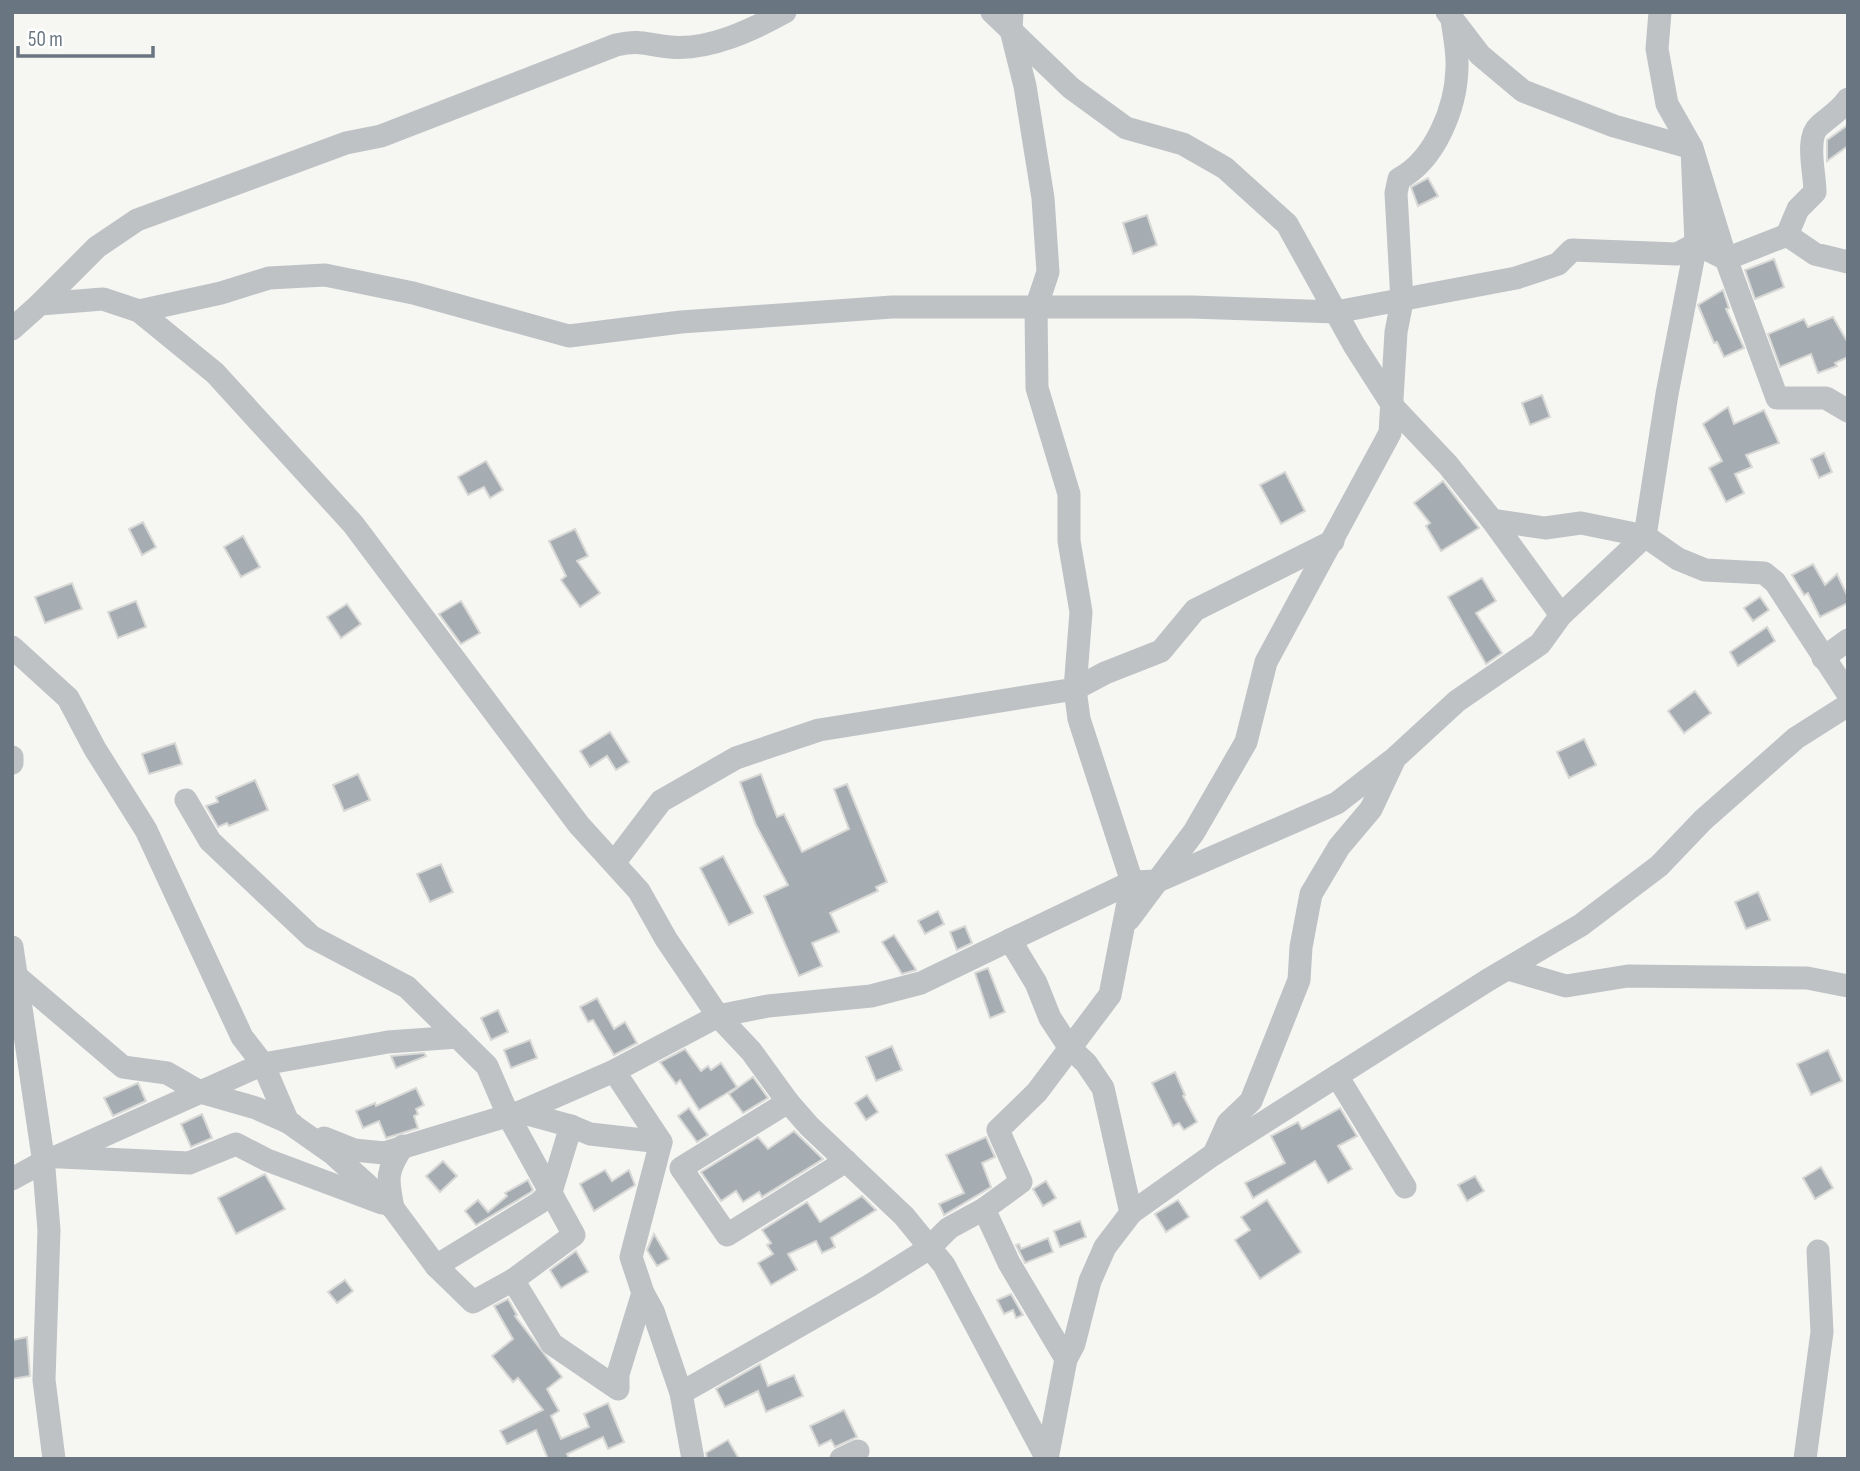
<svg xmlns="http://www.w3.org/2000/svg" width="1860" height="1471" font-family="'Sofia Sans Condensed',sans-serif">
<rect width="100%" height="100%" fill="#f6f6f3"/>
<g fill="#a6adb2" stroke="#d8d8d6" stroke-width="2">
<polygon points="1848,125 1848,146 1827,161 1827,140"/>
<polygon points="1428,178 1438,196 1418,206 1411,187"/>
<polygon points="1147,215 1157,245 1133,254 1123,223"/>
<polygon points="1774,259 1784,287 1755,299 1745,270"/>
<polygon points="1723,290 1729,308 1726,309 1744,348 1724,357 1717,342 1714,343 1698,305"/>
<polygon points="1833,317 1848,343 1848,357 1835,363 1837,366 1818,373 1811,354 1780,367 1768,334 1804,319 1808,327"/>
<polygon points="1542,395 1550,417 1530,425 1522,403"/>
<polygon points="1728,407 1734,424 1764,410 1779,443 1746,455 1752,467 1735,474 1744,493 1726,502 1709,468 1722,461 1703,424"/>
<polygon points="1824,453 1832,472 1819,478 1811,459"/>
<polygon points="486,461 503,490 490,498 484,487 468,495 458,477"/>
<polygon points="1285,472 1305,511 1281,524 1260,485"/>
<polygon points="1443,481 1479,528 1441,551 1426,526 1430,523 1414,503"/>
<polygon points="143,522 156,547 142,555 129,529"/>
<polygon points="575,529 588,556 577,561 600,593 580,607 561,580 566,576 549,541"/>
<polygon points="243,536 260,567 241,577 224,547"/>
<polygon points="1813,564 1825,585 1837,574 1848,597 1848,603 1820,617 1808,593 1804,595 1792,575"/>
<polygon points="1482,578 1496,601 1476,613 1502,653 1486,664 1448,597"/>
<polygon points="72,583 82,609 45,623 35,597"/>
<polygon points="1760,597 1769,610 1753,621 1744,608"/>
<polygon points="136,601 146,627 118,638 108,612"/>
<polygon points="461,601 480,633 461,644 439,614"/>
<polygon points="347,604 361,624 341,638 327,617"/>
<polygon points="1767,627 1775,641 1738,666 1730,652"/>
<polygon points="1695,691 1711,713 1684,733 1668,711"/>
<polygon points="610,732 629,762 616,770 607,756 590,767 580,751"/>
<polygon points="1584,739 1596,765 1569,778 1557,752"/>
<polygon points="175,743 182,764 149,774 142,754"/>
<polygon points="358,774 370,800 344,811 333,785"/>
<polygon points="761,774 777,817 784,814 802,852 849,829 834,789 847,784 887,882 876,887 878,891 830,913 839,932 812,943 822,966 799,976 764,896 788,885 756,825 740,782"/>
<polygon points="255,780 268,810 229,826 227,823 218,827 206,806 218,802 216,797"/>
<polygon points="723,856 753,913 729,925 700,868"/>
<polygon points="441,864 453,892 430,902 417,874"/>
<polygon points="1758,892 1770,920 1746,929 1735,902"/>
<polygon points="938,911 944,924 925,934 918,921"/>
<polygon points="965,926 972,943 957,950 950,932"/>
<polygon points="894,935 915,968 916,970 902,974 882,942"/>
<polygon points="988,968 1005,1012 990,1018 975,973"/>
<polygon points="597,998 614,1029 625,1022 637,1043 614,1055 593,1020 588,1022 580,1007"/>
<polygon points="498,1010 508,1032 491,1040 481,1018"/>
<polygon points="530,1040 537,1058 511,1068 504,1050"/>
<polygon points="892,1046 902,1070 876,1081 866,1057"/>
<polygon points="685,1049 701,1071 708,1066 711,1070 721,1063 737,1087 699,1110 680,1080 676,1084 660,1062"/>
<polygon points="1828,1050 1842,1081 1811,1095 1797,1064"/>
<polygon points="424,1053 426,1056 396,1068 391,1056"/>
<polygon points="1175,1072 1185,1095 1183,1096 1197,1122 1184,1130 1179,1123 1173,1126 1152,1083"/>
<polygon points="753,1077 768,1098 743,1113 729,1094"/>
<polygon points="138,1083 146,1101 113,1116 104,1098"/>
<polygon points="416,1088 424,1105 416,1109 418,1114 414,1116 418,1128 386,1138 379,1121 363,1128 356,1111 375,1103 376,1106"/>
<polygon points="867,1095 878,1112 866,1120 855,1103"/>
<polygon points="689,1108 708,1135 697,1142 678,1116"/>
<polygon points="1340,1108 1357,1136 1338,1146 1352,1169 1328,1183 1315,1161 1253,1198 1245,1183 1285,1163 1271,1136 1298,1122 1302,1129"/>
<polygon points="202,1114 212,1138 191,1147 181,1124"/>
<polygon points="794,1131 823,1159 762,1197 759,1192 743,1202 736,1191 721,1201 701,1172 758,1137 768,1149"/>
<polygon points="986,1137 995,1157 982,1163 991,1187 944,1215 939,1204 964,1193 946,1155"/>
<polygon points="443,1161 457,1176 440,1192 426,1176"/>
<polygon points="1821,1167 1833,1188 1815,1199 1803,1178"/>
<polygon points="605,1170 612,1181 629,1170 635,1185 594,1211 580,1184"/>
<polygon points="265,1174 285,1209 236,1234 218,1198"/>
<polygon points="1475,1176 1484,1191 1467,1201 1458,1185"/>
<polygon points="528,1180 533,1190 531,1192 476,1225 465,1211 478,1200 488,1212 507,1196 505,1193"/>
<polygon points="1046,1181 1056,1198 1043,1206 1033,1189"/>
<polygon points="862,1196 876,1210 831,1238 835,1247 822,1253 816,1241 788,1254 797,1270 771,1285 758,1263 773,1254 767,1245 771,1243 762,1230 807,1202 820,1222"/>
<polygon points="1178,1200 1189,1217 1166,1232 1155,1214"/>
<polygon points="1267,1200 1301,1252 1260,1279 1235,1240 1250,1230 1241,1217"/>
<polygon points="1080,1221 1086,1237 1060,1247 1054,1231"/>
<polygon points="654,1234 669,1259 657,1266 647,1250"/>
<polygon points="1048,1238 1053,1252 1025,1263 1016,1245 1019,1244 1021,1249"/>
<polygon points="576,1251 588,1272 561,1288 550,1270"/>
<polygon points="345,1280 353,1291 337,1303 328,1292"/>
<polygon points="1011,1294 1023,1315 1016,1318 1013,1310 1004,1314 997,1300"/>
<polygon points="508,1299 517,1315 515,1316 562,1377 547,1389 559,1411 551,1416 561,1439 589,1427 584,1414 608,1403 624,1442 608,1449 603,1437 567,1454 569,1459 548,1459 536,1430 507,1444 500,1431 543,1410 518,1378 513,1382 492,1356 513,1339 494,1306"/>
<polygon points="27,1337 30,1376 12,1379 12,1340"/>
<polygon points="760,1364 768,1386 794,1375 803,1396 766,1412 758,1391 725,1407 716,1389"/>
<polygon points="844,1410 857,1437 835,1447 831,1440 819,1446 810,1426"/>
<polygon points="728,1440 739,1459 707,1459 706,1453"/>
</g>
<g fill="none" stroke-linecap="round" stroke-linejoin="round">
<g stroke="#bec2c5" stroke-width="23">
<polyline points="992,12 1071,88 1126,128 1183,144 1225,168 1287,224 1354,345 1395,409 1448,465 1492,520 1545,528 1581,523 1645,536 1678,559 1705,570 1764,573 1775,582 1848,694"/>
<polyline points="1660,12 1657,49 1667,104 1692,148 1726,259 1777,398 1826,398 1848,411"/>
<path d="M1787,235l11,-26 17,-17c0,-19 -10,-54 4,-66 10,-9 21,-15 29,-27"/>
<path d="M40,304l57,-57 40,-27 209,-77 35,-7 235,-91c26,-6 30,0 54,2 38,4 82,-17 115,-35"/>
<polyline points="139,311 221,293 269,278 325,275 413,293 569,336 681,322 892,307 1192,307 1336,312 1516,278 1558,264 1572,250 1677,254 1696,244 1726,259 1787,235 1815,254 1848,262"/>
<polyline points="12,329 40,304 103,299 139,311 215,373 353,524 579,825 639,891 666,939 718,1016 751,1051 788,1102 809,1126 904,1216 944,1265 1047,1459"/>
<polyline points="1492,520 1561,615"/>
<polyline points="12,647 68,698 95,749 146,830 242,1037 263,1064 288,1122 332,1153 393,1208 436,1266 473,1302 513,1280 552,1344 618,1389 618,1374 643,1293"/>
<polyline points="1823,658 1848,640"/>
<polyline points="12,757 12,763"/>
<polyline points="186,800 210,841 312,937 407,987 487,1066 509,1117 574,1235 513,1280"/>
<polyline points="614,863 661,801 736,758 819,730 1075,689 1105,673 1161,651 1195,610 1333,541"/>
<path d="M1129,919l65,-87 52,-90 20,-80 124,-229 6,-101 6,-31 -6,-108 3,-14c36,-19 57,-71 58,-111 1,-16 -3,-33 -5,-49"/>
<polyline points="1010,940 1132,882 1158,881 1337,803 1391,761"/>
<polyline points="12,947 43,1157 49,1230 44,1380 54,1459"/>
<polyline points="1508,969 1566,986 1628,976 1807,978 1848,986"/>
<polyline points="15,975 123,1067 167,1073 200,1092 256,1108 292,1124"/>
<polyline points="614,1071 661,1142 631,1257 643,1293 653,1311 681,1393 693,1459"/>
<polyline points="1337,1076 1405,1187"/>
<polyline points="788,1102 681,1168 727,1235 846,1161"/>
<polyline points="520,1112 614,1071 718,1016 768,1006 871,996 921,983 1010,940 1036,983 1050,1018 1069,1047 1086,1063 1103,1088 1131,1213"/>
<polyline points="324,1138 354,1150 384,1153 520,1112 571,1126 590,1134 661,1142"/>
<polyline points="1214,1154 1228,1123 1251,1101 1299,980 1301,947 1311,894 1339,847 1371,809 1395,758 1457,701 1540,644 1561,615 1645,536 1667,394 1696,244 1692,148 1614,126 1523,91 1480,55 1447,12"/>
<polyline points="56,1157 263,1064 388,1042 458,1037"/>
<polyline points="61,1157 189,1163 236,1144 267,1160 382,1203"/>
<polyline points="12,1179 43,1162"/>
<path d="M393,1208c-6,-30 -7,-37 10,-62"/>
<polyline points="984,1209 1009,1263 1066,1359"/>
<polyline points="436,1266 539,1203 551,1192 571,1126"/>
<polyline points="681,1393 869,1286 928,1249 949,1228 984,1209 1021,1182 998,1130 1037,1092 1110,995 1132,882 1079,719 1075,689 1081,612 1069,541 1069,494 1037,388 1036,308 1048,272 1043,198 1025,86 1011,30 1012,12"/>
<polyline points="841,1459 858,1451"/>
<polyline points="1047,1459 1066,1359 1074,1344 1090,1281 1105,1247 1131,1213 1214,1154 1488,980 1581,925 1659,866 1703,820 1796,738 1848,705"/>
<polyline points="1805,1459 1822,1332 1818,1251"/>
</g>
</g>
<rect width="1860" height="1471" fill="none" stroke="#697681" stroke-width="28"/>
<path d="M18 46v10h135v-10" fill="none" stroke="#697681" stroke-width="3.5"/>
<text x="28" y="46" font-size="21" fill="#697681" stroke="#ffffff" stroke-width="5" paint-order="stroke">50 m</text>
</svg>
